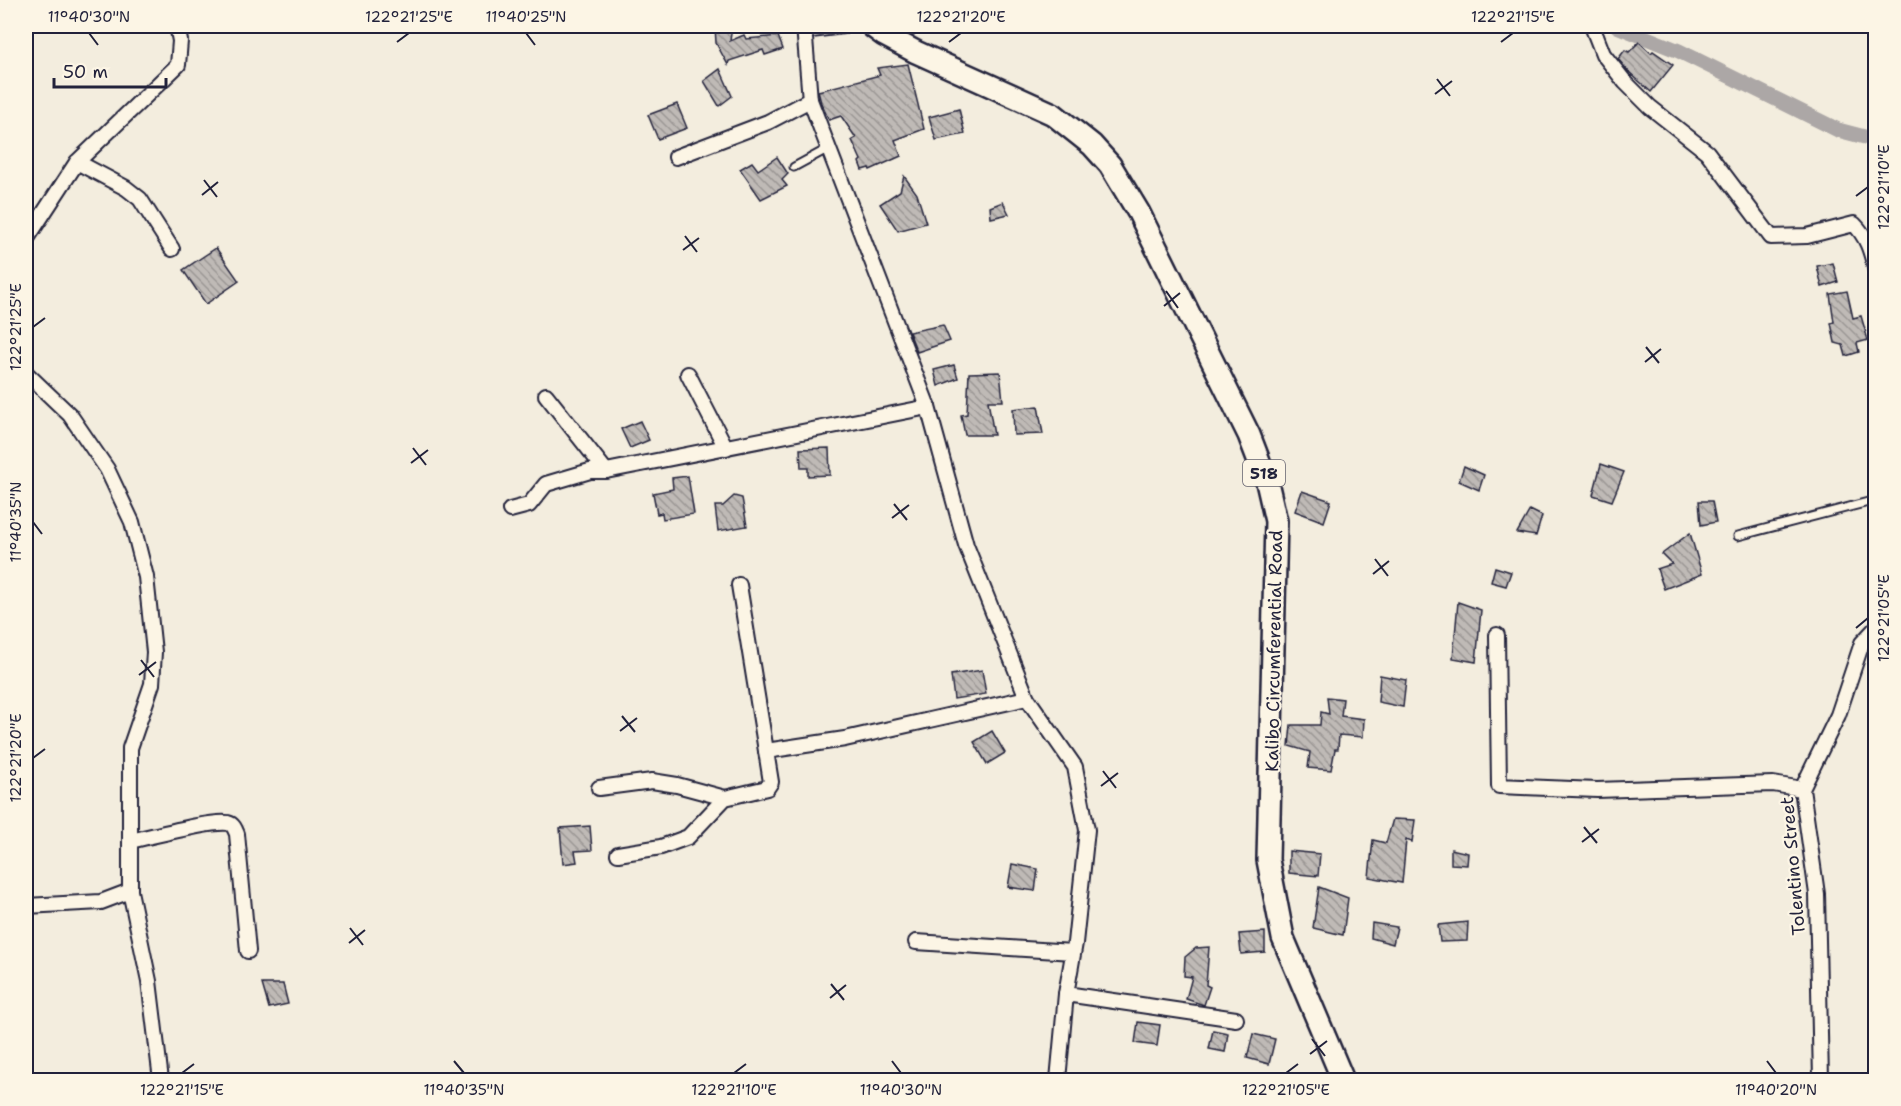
<svg xmlns="http://www.w3.org/2000/svg" width="1901" height="1106" font-family="'Shantell Sans',sans-serif">
<defs>
<pattern id="building-back-hatch" width="6" height="6" patternUnits="userSpaceOnUse" patternTransform="scale(1.5)"><rect width="6" height="6" fill="#bfbab6"/><path d="M-1 5l2 2M0 0l6 6M5-1l2 2" fill="none" stroke="#9b9795"/></pattern>
</defs>
<rect width="100%" height="100%" fill="#f3edde"/>
<filter id="ink" filterUnits="userSpaceOnUse"><feTurbulence type="fractalNoise" baseFrequency=".0167" numOctaves="2"/><feDisplacementMap in="SourceGraphic" scale="12" xChannelSelector="R" yChannelSelector="G"/><feConvolveMatrix kernelMatrix="1 2 1 2 8 2 1 2 1" color-interpolation-filters="sRGB"/></filter>
<g filter="url(#ink)">
<g fill="none" stroke-linecap="round" stroke-linejoin="round">
<polyline stroke="#aca7a6" stroke-width="15" points="1617,26 1679,51 1838,130 1876,140"/>
</g>
<g fill="url(#building-back-hatch)" stroke="#22223b" stroke-width="1.5">
<polygon points="715,26 732,26 730,41 744,35 746,39 778,36 783,49 765,55 763,50 729,61 728,65 716,43"/>
<polygon points="1639,42 1651,53 1653,51 1673,65 1651,92 1629,72 1618,59 1625,50 1629,52"/>
<polygon points="908,64 924,129 895,140 901,156 870,170 869,168 862,170 859,162 861,160 852,140 856,138 841,116 829,120 821,103 818,91 880,75 877,68"/>
<polygon points="720,69 732,96 719,106 704,81"/>
<polygon points="677,104 687,128 658,139 648,115"/>
<polygon points="959,109 965,134 936,140 929,117"/>
<polygon points="777,157 788,174 782,180 787,186 761,199 740,169 752,162 758,170"/>
<polygon points="904,176 917,194 926,223 898,231 880,204 900,191"/>
<polygon points="1003,202 1009,214 991,218 990,207"/>
<polygon points="216,248 239,281 206,304 183,270"/>
<polygon points="1833,263 1838,282 1822,287 1817,266"/>
<polygon points="1847,291 1853,318 1861,316 1868,340 1857,343 1859,352 1846,356 1843,345 1835,343 1831,323 1834,322 1830,294"/>
<polygon points="943,325 950,341 917,352 909,332"/>
<polygon points="954,365 958,378 938,386 934,370"/>
<polygon points="1000,372 1003,401 988,401 994,435 965,435 961,415 967,414 969,373"/>
<polygon points="1038,406 1043,434 1014,435 1013,409"/>
<polygon points="640,421 649,440 630,448 621,429"/>
<polygon points="829,448 830,475 808,476 808,468 801,468 800,449"/>
<polygon points="1601,464 1624,472 1612,501 1593,495"/>
<polygon points="1464,466 1484,475 1479,490 1459,481"/>
<polygon points="688,476 694,514 663,519 662,513 657,514 653,493 673,489 672,478"/>
<polygon points="1302,491 1331,501 1324,522 1295,511"/>
<polygon points="734,496 742,498 747,526 718,531 715,506 723,506"/>
<polygon points="1699,501 1712,501 1716,522 1701,525"/>
<polygon points="1530,510 1542,516 1536,536 1517,533"/>
<polygon points="1690,533 1702,574 1664,589 1657,569 1672,564 1662,554"/>
<polygon points="1495,567 1511,572 1506,586 1491,582"/>
<polygon points="1458,602 1481,610 1476,662 1453,658"/>
<polygon points="982,670 986,694 954,699 951,675"/>
<polygon points="1380,675 1406,680 1403,707 1378,702"/>
<polygon points="1327,697 1343,699 1341,716 1364,719 1363,737 1339,735 1338,749 1335,749 1331,770 1308,768 1310,752 1289,746 1291,725 1320,725 1321,712 1329,714"/>
<polygon points="992,731 1005,753 987,764 974,742"/>
<polygon points="1393,819 1415,820 1412,842 1406,840 1402,883 1369,877 1373,840 1386,843"/>
<polygon points="590,826 592,850 575,851 577,862 563,864 560,828"/>
<polygon points="1451,849 1468,853 1467,865 1451,864"/>
<polygon points="1289,851 1320,854 1318,876 1289,873"/>
<polygon points="1012,864 1038,869 1035,891 1008,887"/>
<polygon points="1319,887 1348,898 1343,935 1313,928"/>
<polygon points="1468,922 1467,941 1440,942 1438,925"/>
<polygon points="1372,923 1397,927 1393,944 1371,938"/>
<polygon points="1265,932 1265,952 1241,954 1239,934"/>
<polygon points="1209,947 1206,985 1210,987 1204,1005 1186,999 1192,977 1184,976 1185,957 1196,948"/>
<polygon points="262,984 283,984 288,1004 269,1008"/>
<polygon points="1138,1022 1160,1025 1157,1046 1135,1043"/>
<polygon points="1213,1030 1228,1033 1225,1052 1209,1049"/>
<polygon points="1253,1034 1275,1039 1269,1064 1247,1058"/>
</g>
<g fill="none" stroke-linecap="round" stroke-linejoin="round">
<defs>
<g id="lane">
<polyline points="794,167 829,148"/>
<polyline points="1738,536 1876,500"/>
</g>
<g id="street">
<polyline points="804,26 810,100 928,407 966,545 1027,698 1075,767 1087,830 1075,943 1066,994 1058,1080"/>
<path d="M1592,26l11,28 22,28 25,25 57,45 64,85 36,-1 47,-12c14,14 17,28 22,47"/>
<polyline points="803,31 843,26"/>
<polyline points="676,157 768,122 810,100"/>
<polyline points="77,162 126,188 140,199 172,249"/>
<polyline points="26,240 77,162 178,65 180,41 177,26"/>
<polyline points="26,373 70,415 107,469 132,522 146,577 154,652 152,684 130,748 130,891 149,981 161,1080"/>
<polyline points="688,374 726,448"/>
<polyline points="546,395 606,471"/>
<polyline points="510,510 529,505 546,484 590,471 606,471 928,407"/>
<polyline points="739,585 766,751"/>
<polyline points="1497,635 1499,786 1597,790 1773,784 1802,789"/>
<polyline points="599,788 652,781 677,785 725,798"/>
<path d="M130,841c20,-4 81,-21 98,-18 5,1 7,6 9,11l11,117"/>
<polyline points="618,854 661,847 688,837 725,798 767,788 771,782 766,751 845,739 1027,698"/>
<polyline points="26,906 101,902 130,891"/>
<polyline points="916,942 1073,952"/>
<polyline points="1066,994 1236,1019"/>
<polyline points="1821,1080 1817,894 1802,789 1838,715 1862,643 1876,628"/>
</g>
<polyline id="primary" points="872,26 884,35 916,52 1053,114 1092,145 1110,165 1139,213 1249,435 1267,482 1276,521 1268,860 1283,938 1343,1080"/>
</defs>
<use href="#lane" stroke="#22223b" stroke-width="11"/>
<use href="#street" stroke="#22223b" stroke-width="18"/>
<use href="#primary" stroke="#22223b" stroke-width="26"/>
<use href="#lane" stroke="#fcf5e5" stroke-width="7"/>
<use href="#street" stroke="#fcf5e5" stroke-width="14"/>
<use href="#primary" stroke="#fcf5e5" stroke-width="21"/>
</g>
</g>
<path fill="none" stroke="#22223b" stroke-width="2" d="M89,33l9,12M526,33l9,12M397,42l12,-9M949,42l12,-9M1501,42l12,-9M1437,79l13,17M1435,94l17,-13M204,180l13,17M202,195l16,-13M1856,196l12,-9M685,236l12,16M683,250l16,-12M1166,291l12,17M1164,306l16,-13M33,327l12,-9M1646,347l13,16M1645,362l16,-13M413,448l13,17M411,463l17,-13M894,504l13,16M892,518l17,-13M33,522l9,12M1375,559l13,17M1373,574l16,-13M1856,628l12,-10M141,660l13,17M139,675l17,-13M622,716l13,16M620,731l17,-13M33,758l12,-9M1103,771l13,17M1101,786l17,-13M1584,827l13,16M1582,842l17,-13M350,928l13,17M349,943l16,-13M831,984l13,16M830,998l16,-13M1312,1039l13,17M1310,1054l17,-13M454,1061l10,12M892,1061l9,12M1767,1061l9,12M182,1073l12,-9M734,1073l12,-9M1286,1073l12,-9"/>
<g text-anchor="middle" stroke-width="4.5" stroke-linejoin="round" paint-order="stroke">
<rect fill="#fcf5e5" stroke="#63616e" stroke-width="1.5" x="1243" y="460" width="42" height="26" rx="4.5"/>
<g font-size="16" font-weight="bold" fill="#22223b">
<text x="1264" y="479">518</text>
</g>
<g font-size="18" fill="#22223b" stroke="#fcf5e5">
<text transform="translate(1274 651) rotate(-89)" y="6">Kalibo Circumferential Road</text>
<text transform="translate(1793 866) rotate(-95)" y="6">Tolentino Street</text>
</g>
</g>
<rect width="1901" height="1106" fill="none" stroke="#fcf5e5" stroke-width="66"/>
<path d="M54 78v9h112v-9" fill="none" stroke="#22223b" stroke-width="3"/>
<text x="63" y="78" font-size="18" fill="#22223b" stroke="#fcf5e5" stroke-width="4.5" paint-order="stroke">50 m</text>
<rect x="33" y="33" width="1835" height="1040" fill="none" stroke="#22223b" stroke-width="2"/>
<g font-size="15" text-anchor="middle" fill="#22223b">
<text x="89" y="22">11°40'30"N</text>
<text x="409" y="22">122°21'25"E</text>
<text x="526" y="22">11°40'25"N</text>
<text x="961" y="22">122°21'20"E</text>
<text x="1513" y="22">122°21'15"E</text>
<text transform="translate(1884 187) rotate(-90)" y="5">122°21'10"E</text>
<text transform="translate(16 327) rotate(-90)" y="5">122°21'25"E</text>
<text transform="translate(16 522) rotate(-90)" y="5">11°40'35"N</text>
<text transform="translate(1884 618) rotate(-90)" y="5">122°21'05"E</text>
<text transform="translate(16 758) rotate(-90)" y="5">122°21'20"E</text>
<text x="182" y="1095">122°21'15"E</text>
<text x="464" y="1095">11°40'35"N</text>
<text x="734" y="1095">122°21'10"E</text>
<text x="901" y="1095">11°40'30"N</text>
<text x="1286" y="1095">122°21'05"E</text>
<text x="1776" y="1095">11°40'20"N</text>
</g>
</svg>
